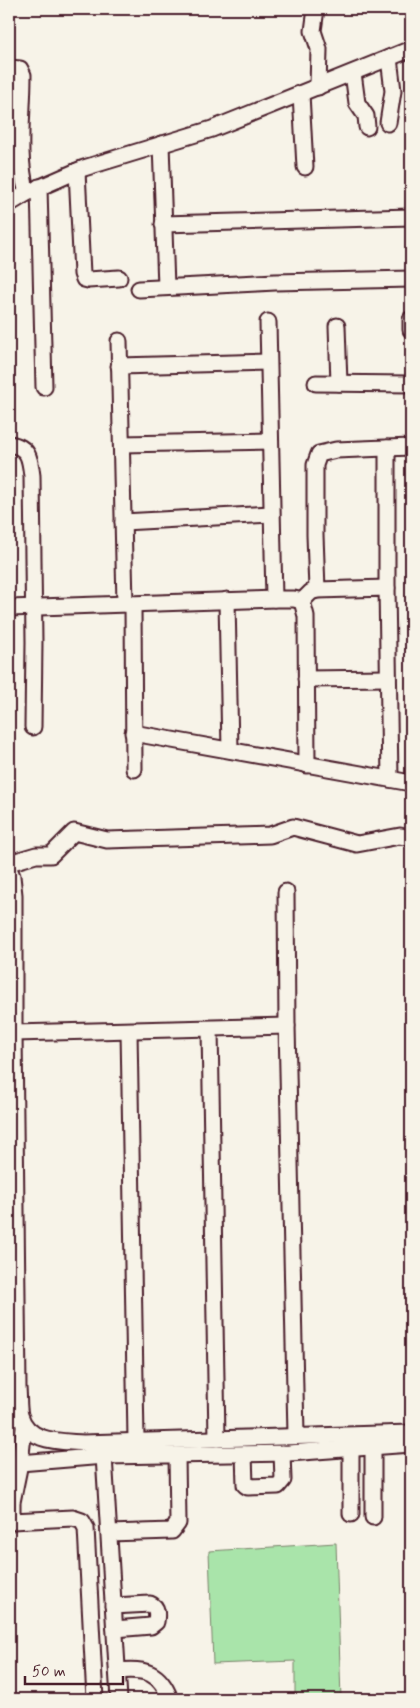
<svg xmlns="http://www.w3.org/2000/svg" width="420" height="1708" font-family="Mynerve,sans-serif">
<rect width="100%" height="100%" fill="#f7f3e8"/>
<filter id="ink" filterUnits="userSpaceOnUse"><feTurbulence type="fractalNoise" baseFrequency=".02" numOctaves="2"/><feDisplacementMap in="SourceGraphic" scale="10" xChannelSelector="R" yChannelSelector="G"/><feConvolveMatrix kernelMatrix="1 2 1 2 8 2 1 2 1" color-interpolation-filters="sRGB"/></filter>
<g filter="url(#ink)">
<polygon fill="#a9e4aa" stroke="#7a826a" points="336,1543 341,1699 295,1699 295,1661 213,1664 209,1551"/>
<g fill="none" stroke-linecap="round" stroke-linejoin="round">
<defs>
<g id="minor">
<polyline points="316,9 313,31 319,49 318,87"/>
<path d="M9,68l11,1 3,6c0,39 -7,80 4,118"/>
<polyline points="353,73 357,103 366,116 367,127"/>
<polyline points="301,94 305,167"/>
<polyline points="388,123 393,91 389,58"/>
<polyline points="161,144 166,287"/>
<polyline points="77,171 82,274 84,279 88,280 119,278"/>
<polyline points="39,187 44,387"/>
<polyline points="9,204 27,193 84,168 212,129 411,49"/>
<polyline points="163,224 411,217"/>
<polyline points="139,289 275,282 411,279"/>
<polyline points="411,319 411,330"/>
<polyline points="268,322 274,599"/>
<polyline points="337,326 339,383"/>
<polyline points="119,341 125,604"/>
<polyline points="119,366 268,362"/>
<polyline points="316,383 411,384"/>
<path d="M9,444c20,3 21,14 23,32l2,166 -1,85"/>
<polyline points="122,444 270,441"/>
<polyline points="123,522 271,514"/>
<polyline points="387,588 387,448"/>
<polyline points="317,590 315,535 315,465 319,454 336,450 411,447"/>
<polyline points="227,600 230,750"/>
<polyline points="302,601 311,592 317,590 387,588 390,779"/>
<polyline points="302,601 306,616 307,765"/>
<polyline points="133,604 134,769"/>
<polyline points="9,608 274,599 294,599 302,601"/>
<polyline points="306,679 388,678"/>
<polyline points="133,733 411,783"/>
<polyline points="9,863 36,855 51,855 74,832 107,840 270,835 293,827 357,844 400,836 411,838"/>
<path d="M9,869l3,7 2,19v138l4,355c1,9 0,19 2,27 8,28 39,26 63,28l328,-10"/>
<polyline points="286,892 287,1026 296,1435"/>
<polyline points="210,1029 217,1439"/>
<polyline points="129,1031 136,1440"/>
<polyline points="14,1033 287,1026"/>
<polyline points="373,1447 373,1517"/>
<polyline points="244,1454 245,1485 248,1487 278,1486 283,1480 282,1453"/>
<polyline points="104,1456 119,1699"/>
<polyline points="20,1463 104,1456 289,1453 411,1444"/>
<polyline points="351,1514 351,1449"/>
<polyline points="12,1521 73,1518 82,1521 86,1528 95,1699"/>
<polyline points="9,1523 12,1521 12,1502 20,1463 24,1427"/>
<polyline points="109,1533 172,1531 178,1523 177,1455"/>
<path d="M113,1606l37,-2c8,3 7,11 6,18l-5,4 -36,3"/>
<path d="M118,1671c27,-3 42,1 52,28"/>
</g>
</defs>
<use href="#minor" stroke="#4a1f2b" stroke-width="19"/>
<use href="#minor" stroke="#f7f3e8" stroke-width="15"/>
</g>
</g>
<rect width="420" height="1708" fill="none" stroke="#f7f3e8" stroke-width="30"/>
<rect x="15" y="15" width="390" height="1678" fill="none" stroke="#4a1f2b" stroke-width="2" filter="url(#ink)"/>
<path d="M25 1676v8h98v-8" fill="none" stroke="#4a1f2b" stroke-width="2.5"/>
<text x="32" y="1676" font-size="15" fill="#4a1f2b" stroke="#f7f3e8" stroke-width="4" paint-order="stroke">50 m</text>
</svg>
